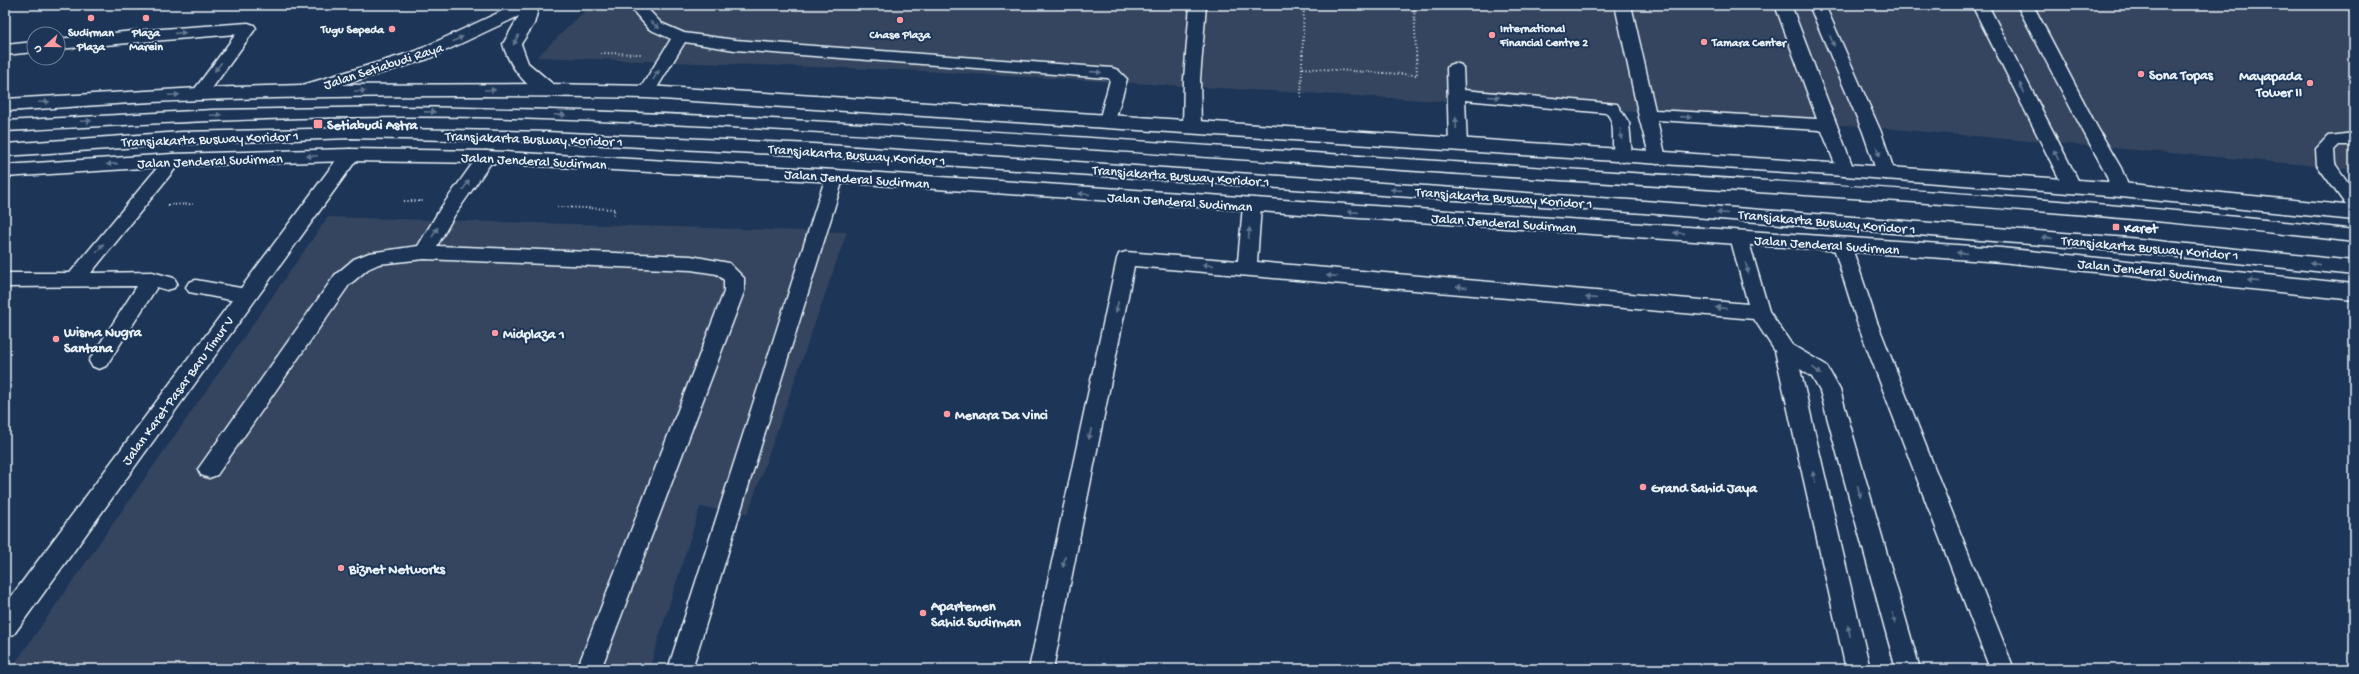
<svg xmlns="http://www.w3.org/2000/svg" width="2359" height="674" font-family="'Gochi Hand',sans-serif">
<rect width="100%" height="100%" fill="#1d3557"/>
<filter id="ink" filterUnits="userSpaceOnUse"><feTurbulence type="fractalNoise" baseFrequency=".025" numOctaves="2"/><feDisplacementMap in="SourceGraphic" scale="8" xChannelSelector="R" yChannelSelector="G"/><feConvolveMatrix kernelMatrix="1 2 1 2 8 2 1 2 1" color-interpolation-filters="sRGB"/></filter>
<g filter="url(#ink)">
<g fill="#34455f">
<polygon points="591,5 2354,5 2354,169 1859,126 1615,111 924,71 537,57"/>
<polygon points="328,217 847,232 748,513 700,507 649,669 11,669"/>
</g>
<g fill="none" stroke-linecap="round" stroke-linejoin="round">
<defs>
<g id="lane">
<polygon points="628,5 644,5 661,23 684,33 735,40 1112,68 1118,70 1127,79 1115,121 1113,125 1101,125 1099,121 1110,80 1108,78 735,50 685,42 652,96 640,96 638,92 671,39 649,29"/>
<polygon points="1190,5 1206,5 1200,79 1201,127 1198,131 1186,131 1183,127 1184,79"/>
<polygon points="1615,5 1631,5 1655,110 1817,119 1775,5 1791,5 1854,170 1851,174 1845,176 1839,174 1822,131 1819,130 1657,120 1666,158 1663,162 1657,164 1651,162 1639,117"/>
<polygon points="1809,5 1825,5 1881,132 1895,173 1892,177 1886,179 1880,177 1877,173 1863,132"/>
<polygon points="1972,5 1988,5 2081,186 2078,190 2072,192 2066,190 2063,186"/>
<path d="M2017,5h16l64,122 24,41 9,22 -3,4 -6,2 -6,-2c-6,-9 -8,-19 -13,-28 -29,-53 -57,-107 -85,-161z"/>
<polygon points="248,23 254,25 256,28 205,98 193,98 191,94 236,34 58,49 58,39 133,31"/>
<polygon points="34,42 34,52 5,55 5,45"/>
<path d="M1455,63l6,2 2,3 1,22 153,14 12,19 3,33 -3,4 -6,2 -6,-2c-9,-13 2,-35 -11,-47l-141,-13 2,46 -3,4h-12l-3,-4 -2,-78 2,-3z"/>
<path d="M391,107c349,3 698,32 1046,54 306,20 613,32 917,69v12c-321,-39 -645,-51 -967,-73 -291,-19 -582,-42 -874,-51 -169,-5 -339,4 -508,13v-10l208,-11z"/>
<polygon points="351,128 546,132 813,144 1644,201 2129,238 2354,261 2354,275 2129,252 1644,213 813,156 546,142 351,138 182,144 5,156 5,144 182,132"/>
<polygon points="2354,133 2354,145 2339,145 2334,150 2335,164 2354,191 2354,210 2348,208 2317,165 2316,149 2328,136"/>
<polygon points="486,151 492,153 495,157 454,216 437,246 691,256 729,263 744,278 744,292 601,669 577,669 724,292 724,280 717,274 691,270 424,259 379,264 368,269 349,285 217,475 209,478 201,475 198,469 335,275 354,259 369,253 418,246 440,209 480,153"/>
<polygon points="173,154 179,156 182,160 179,164 91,273 152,272 174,278 177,283 174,288 167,290 157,287 106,366 99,369 92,366 89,361 92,356 137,286 5,287 5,273 70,273 167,156"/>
<polygon points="835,170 841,172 844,176 692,669 668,669 826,176 829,172"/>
<polygon points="1252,200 1258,202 1261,206 1257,262 1748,304 1730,237 1732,232 1739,231 1746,232 1769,311 1792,345 1826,365 1840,390 1920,669 1896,669 1820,391 1812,377 1800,369 1870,669 1846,669 1775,351 1754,319 1134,266 1053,669 1029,669 1117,259 1119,254 1126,252 1238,261 1243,206 1246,202"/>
<polygon points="1842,238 1849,240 1851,245 1877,322 2014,669 1990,669 1857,322 1833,245 1835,240"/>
<polygon points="196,280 246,289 253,291 256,296 253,301 246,303 189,292 186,287 189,282"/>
</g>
<path id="street" d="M515,5h24l-5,19 -13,20 7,19 27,23 3,4 -3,4c-23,6 -47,-30 -52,-50l16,-28 -91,43 -126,38 -6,-2 -3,-4 3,-4 120,-36z"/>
<polygon id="secondary" points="350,149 357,151 360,155 357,159 14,634 5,638 5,605 343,151"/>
<g id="primary">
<path d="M549,84l97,2 252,15 947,63 276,19 233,23v14l-233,-23 -276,-21 -1199,-78c-148,-3 -297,-3 -445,2 -65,2 -131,7 -196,11v-12l194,-11 103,-3z"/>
<polygon points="350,149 486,151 835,170 2001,248 2354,284 2354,300 2001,262 835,182 486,163 350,161 173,166 5,177 5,165 173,154"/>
</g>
</defs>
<use href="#lane" stroke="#e8f1f8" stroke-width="3"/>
<use href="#street" stroke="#e8f1f8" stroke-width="3"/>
<use href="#secondary" stroke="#e8f1f8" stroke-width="3"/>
<use href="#primary" stroke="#e8f1f8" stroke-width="3"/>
<g stroke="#e8f1f8" stroke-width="2" stroke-dasharray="1 2.5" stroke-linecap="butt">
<polyline points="601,53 641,54"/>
<polyline points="1303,68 1417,75 1414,5"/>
<polyline points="1301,97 1304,5"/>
<polyline points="404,201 425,201"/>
<polyline points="168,205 193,204"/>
<polyline points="557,207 615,209 612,216"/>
</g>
<use href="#lane" fill="#1d3557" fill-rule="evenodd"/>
<use href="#street" fill="#1d3557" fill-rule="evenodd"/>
<use href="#secondary" fill="#1d3557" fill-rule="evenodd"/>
<use href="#primary" fill="#1d3557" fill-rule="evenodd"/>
</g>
<defs><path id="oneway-solid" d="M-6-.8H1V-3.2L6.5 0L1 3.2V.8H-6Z"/></defs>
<g fill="#64778f">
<use href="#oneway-solid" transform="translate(655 25) rotate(36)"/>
<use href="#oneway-solid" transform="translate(180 33) rotate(-4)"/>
<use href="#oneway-solid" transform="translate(458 39) rotate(-27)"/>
<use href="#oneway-solid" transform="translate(516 40) rotate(117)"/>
<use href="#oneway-solid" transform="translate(1832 41) rotate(67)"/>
<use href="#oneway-solid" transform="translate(218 67) rotate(128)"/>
<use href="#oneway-solid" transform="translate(1096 72) rotate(4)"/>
<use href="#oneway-solid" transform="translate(656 75) rotate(-58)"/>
<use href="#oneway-solid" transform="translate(2022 88) rotate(-117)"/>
<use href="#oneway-solid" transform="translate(490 90)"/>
<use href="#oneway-solid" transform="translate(360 91)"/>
<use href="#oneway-solid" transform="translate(174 95) rotate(-3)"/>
<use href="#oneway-solid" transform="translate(1494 97) rotate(5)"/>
<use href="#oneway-solid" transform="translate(44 102) rotate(-3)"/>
<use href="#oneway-solid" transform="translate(430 112) rotate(1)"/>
<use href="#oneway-solid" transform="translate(216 115) rotate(-2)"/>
<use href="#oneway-solid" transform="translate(560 115) rotate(3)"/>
<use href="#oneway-solid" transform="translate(1686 117) rotate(4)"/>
<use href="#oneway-solid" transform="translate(86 121) rotate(-3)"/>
<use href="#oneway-solid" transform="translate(1456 123) rotate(-92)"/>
<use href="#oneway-solid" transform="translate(1621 134) rotate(85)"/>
<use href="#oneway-solid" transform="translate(1878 151) rotate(71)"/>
<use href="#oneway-solid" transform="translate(2056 155) rotate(-117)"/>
<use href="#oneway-solid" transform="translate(312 156) rotate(178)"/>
<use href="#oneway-solid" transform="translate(112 164) rotate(176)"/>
<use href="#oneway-solid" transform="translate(466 185) rotate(-55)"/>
<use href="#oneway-solid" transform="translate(1396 190) rotate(-176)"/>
<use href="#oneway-solid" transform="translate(1084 194) rotate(-176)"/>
<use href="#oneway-solid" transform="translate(1353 212) rotate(-176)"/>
<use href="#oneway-solid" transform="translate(1722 213) rotate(-175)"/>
<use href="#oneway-solid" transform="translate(435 232) rotate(-60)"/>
<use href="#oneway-solid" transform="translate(1249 233) rotate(-84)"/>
<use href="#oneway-solid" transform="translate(1679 233) rotate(-176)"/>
<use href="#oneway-solid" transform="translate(2047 238) rotate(-175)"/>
<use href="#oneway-solid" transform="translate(100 248) rotate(-52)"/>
<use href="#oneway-solid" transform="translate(1962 253) rotate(-176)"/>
<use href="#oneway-solid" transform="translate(2315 264) rotate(-173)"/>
<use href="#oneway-solid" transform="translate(1208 265) rotate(-176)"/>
<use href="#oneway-solid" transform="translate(1747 268) rotate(75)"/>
<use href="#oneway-solid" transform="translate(1332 276) rotate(-175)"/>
<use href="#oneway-solid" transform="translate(2253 281) rotate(-174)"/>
<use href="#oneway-solid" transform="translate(1462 287) rotate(-175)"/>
<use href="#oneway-solid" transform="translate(1591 298) rotate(-175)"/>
<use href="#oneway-solid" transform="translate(1117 307) rotate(102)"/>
<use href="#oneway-solid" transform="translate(1721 308) rotate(-175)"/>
<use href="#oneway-solid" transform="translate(1817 371) rotate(42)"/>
<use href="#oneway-solid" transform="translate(1090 434) rotate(102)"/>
<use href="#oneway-solid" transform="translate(1814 477) rotate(-103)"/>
<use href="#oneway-solid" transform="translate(1859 492) rotate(75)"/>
<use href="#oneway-solid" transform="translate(1064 562) rotate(102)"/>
<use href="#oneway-solid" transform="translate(1894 618) rotate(75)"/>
<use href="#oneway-solid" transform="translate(1849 631) rotate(-103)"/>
</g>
</g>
<g fill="#ff9aa2" stroke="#1d3557" stroke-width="1.5">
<circle cx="91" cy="18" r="4"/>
<circle cx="146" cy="18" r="4"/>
<circle cx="900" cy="20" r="4"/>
<circle cx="392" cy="29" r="4"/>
<circle cx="1492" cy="35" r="4"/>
<circle cx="1704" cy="42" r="4"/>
<circle cx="2141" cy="74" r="4"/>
<circle cx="2310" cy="83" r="4"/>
<rect x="313" y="119" width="10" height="10" rx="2"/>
<rect x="2112" y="223" width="8" height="8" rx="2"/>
<circle cx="495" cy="333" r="4"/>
<circle cx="56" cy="339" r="4"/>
<circle cx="947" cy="414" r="4"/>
<circle cx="1643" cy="487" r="4"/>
<circle cx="341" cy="568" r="4"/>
<circle cx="923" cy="613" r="4"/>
</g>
<g text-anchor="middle" stroke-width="4" stroke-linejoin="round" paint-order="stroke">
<g font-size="12" font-weight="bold" fill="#e8f1f8" stroke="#1d3557">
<text x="1500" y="32" text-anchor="start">International<tspan x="1500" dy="14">Financial Centre 2</tspan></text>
<text x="384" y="33" text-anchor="end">Tugu Sepeda</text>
<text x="91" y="36">Sudirman<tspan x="91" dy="14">Plaza</tspan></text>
<text x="146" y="36">Plaza<tspan x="146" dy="14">Marein</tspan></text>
<text x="900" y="38">Chase Plaza</text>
<text x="1712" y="46" text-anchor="start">Tamara Center</text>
</g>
<g font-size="14" fill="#e8f1f8" stroke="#1d3557">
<text transform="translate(383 65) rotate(-18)" y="5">Jalan Setiabudi Raya</text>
<text transform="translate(210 138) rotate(-2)" y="5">Transjakarta Busway Koridor 1</text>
<text transform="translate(534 138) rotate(2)" y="5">Transjakarta Busway Koridor 1</text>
<text transform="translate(857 154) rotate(4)" y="5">Transjakarta Busway Koridor 1</text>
<text transform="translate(210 160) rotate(-2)" y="5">Jalan Jenderal Sudirman</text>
<text transform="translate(534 160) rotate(3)" y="5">Jalan Jenderal Sudirman</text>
<text transform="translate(1181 175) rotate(4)" y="5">Transjakarta Busway Koridor 1</text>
<text transform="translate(857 178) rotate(4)" y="5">Jalan Jenderal Sudirman</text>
<text transform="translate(1504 197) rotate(4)" y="5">Transjakarta Busway Koridor 1</text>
<text transform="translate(1180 201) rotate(4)" y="5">Jalan Jenderal Sudirman</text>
<text transform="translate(1827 221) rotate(5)" y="5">Transjakarta Busway Koridor 1</text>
<text transform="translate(1504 222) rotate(4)" y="5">Jalan Jenderal Sudirman</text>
<text transform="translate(1827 244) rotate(4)" y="5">Jalan Jenderal Sudirman</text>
<text transform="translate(2150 247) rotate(5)" y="5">Transjakarta Busway Koridor 1</text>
<text transform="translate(2150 270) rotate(6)" y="5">Jalan Jenderal Sudirman</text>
<text transform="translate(177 390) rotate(-54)" y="5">Jalan Karet Pasar Baru Timur V</text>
</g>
<g font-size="14" font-weight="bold" fill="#e8f1f8" stroke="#1d3557" text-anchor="start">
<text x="2149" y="79">Sona Topas</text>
<text x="2302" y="80" text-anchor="end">Mayapada<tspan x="2302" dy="16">Tower II</tspan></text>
<text x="327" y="129">Setiabudi Astra</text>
<text x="2124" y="232">Karet</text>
<text x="64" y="336">Wisma Nugra<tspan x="64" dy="16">Santana</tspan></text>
<text x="503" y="338">Midplaza 1</text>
<text x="955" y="419">Menara Da Vinci</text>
<text x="1651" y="492">Grand Sahid Jaya</text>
<text x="349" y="573">Biznet Networks</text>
<text x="931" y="610">Apartemen<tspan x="931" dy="16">Sahid Sudirman</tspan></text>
</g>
</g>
<rect width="2359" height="674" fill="none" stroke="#1d3557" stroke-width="20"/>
<rect x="10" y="10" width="2339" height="654" fill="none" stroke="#e8f1f8" stroke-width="1.5" filter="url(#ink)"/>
<g transform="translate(46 46) rotate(249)"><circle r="19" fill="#1d3557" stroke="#6e8097"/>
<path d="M0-3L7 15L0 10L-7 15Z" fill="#ff9aa2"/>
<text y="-6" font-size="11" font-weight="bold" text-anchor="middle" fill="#e8f1f8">U</text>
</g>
</svg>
